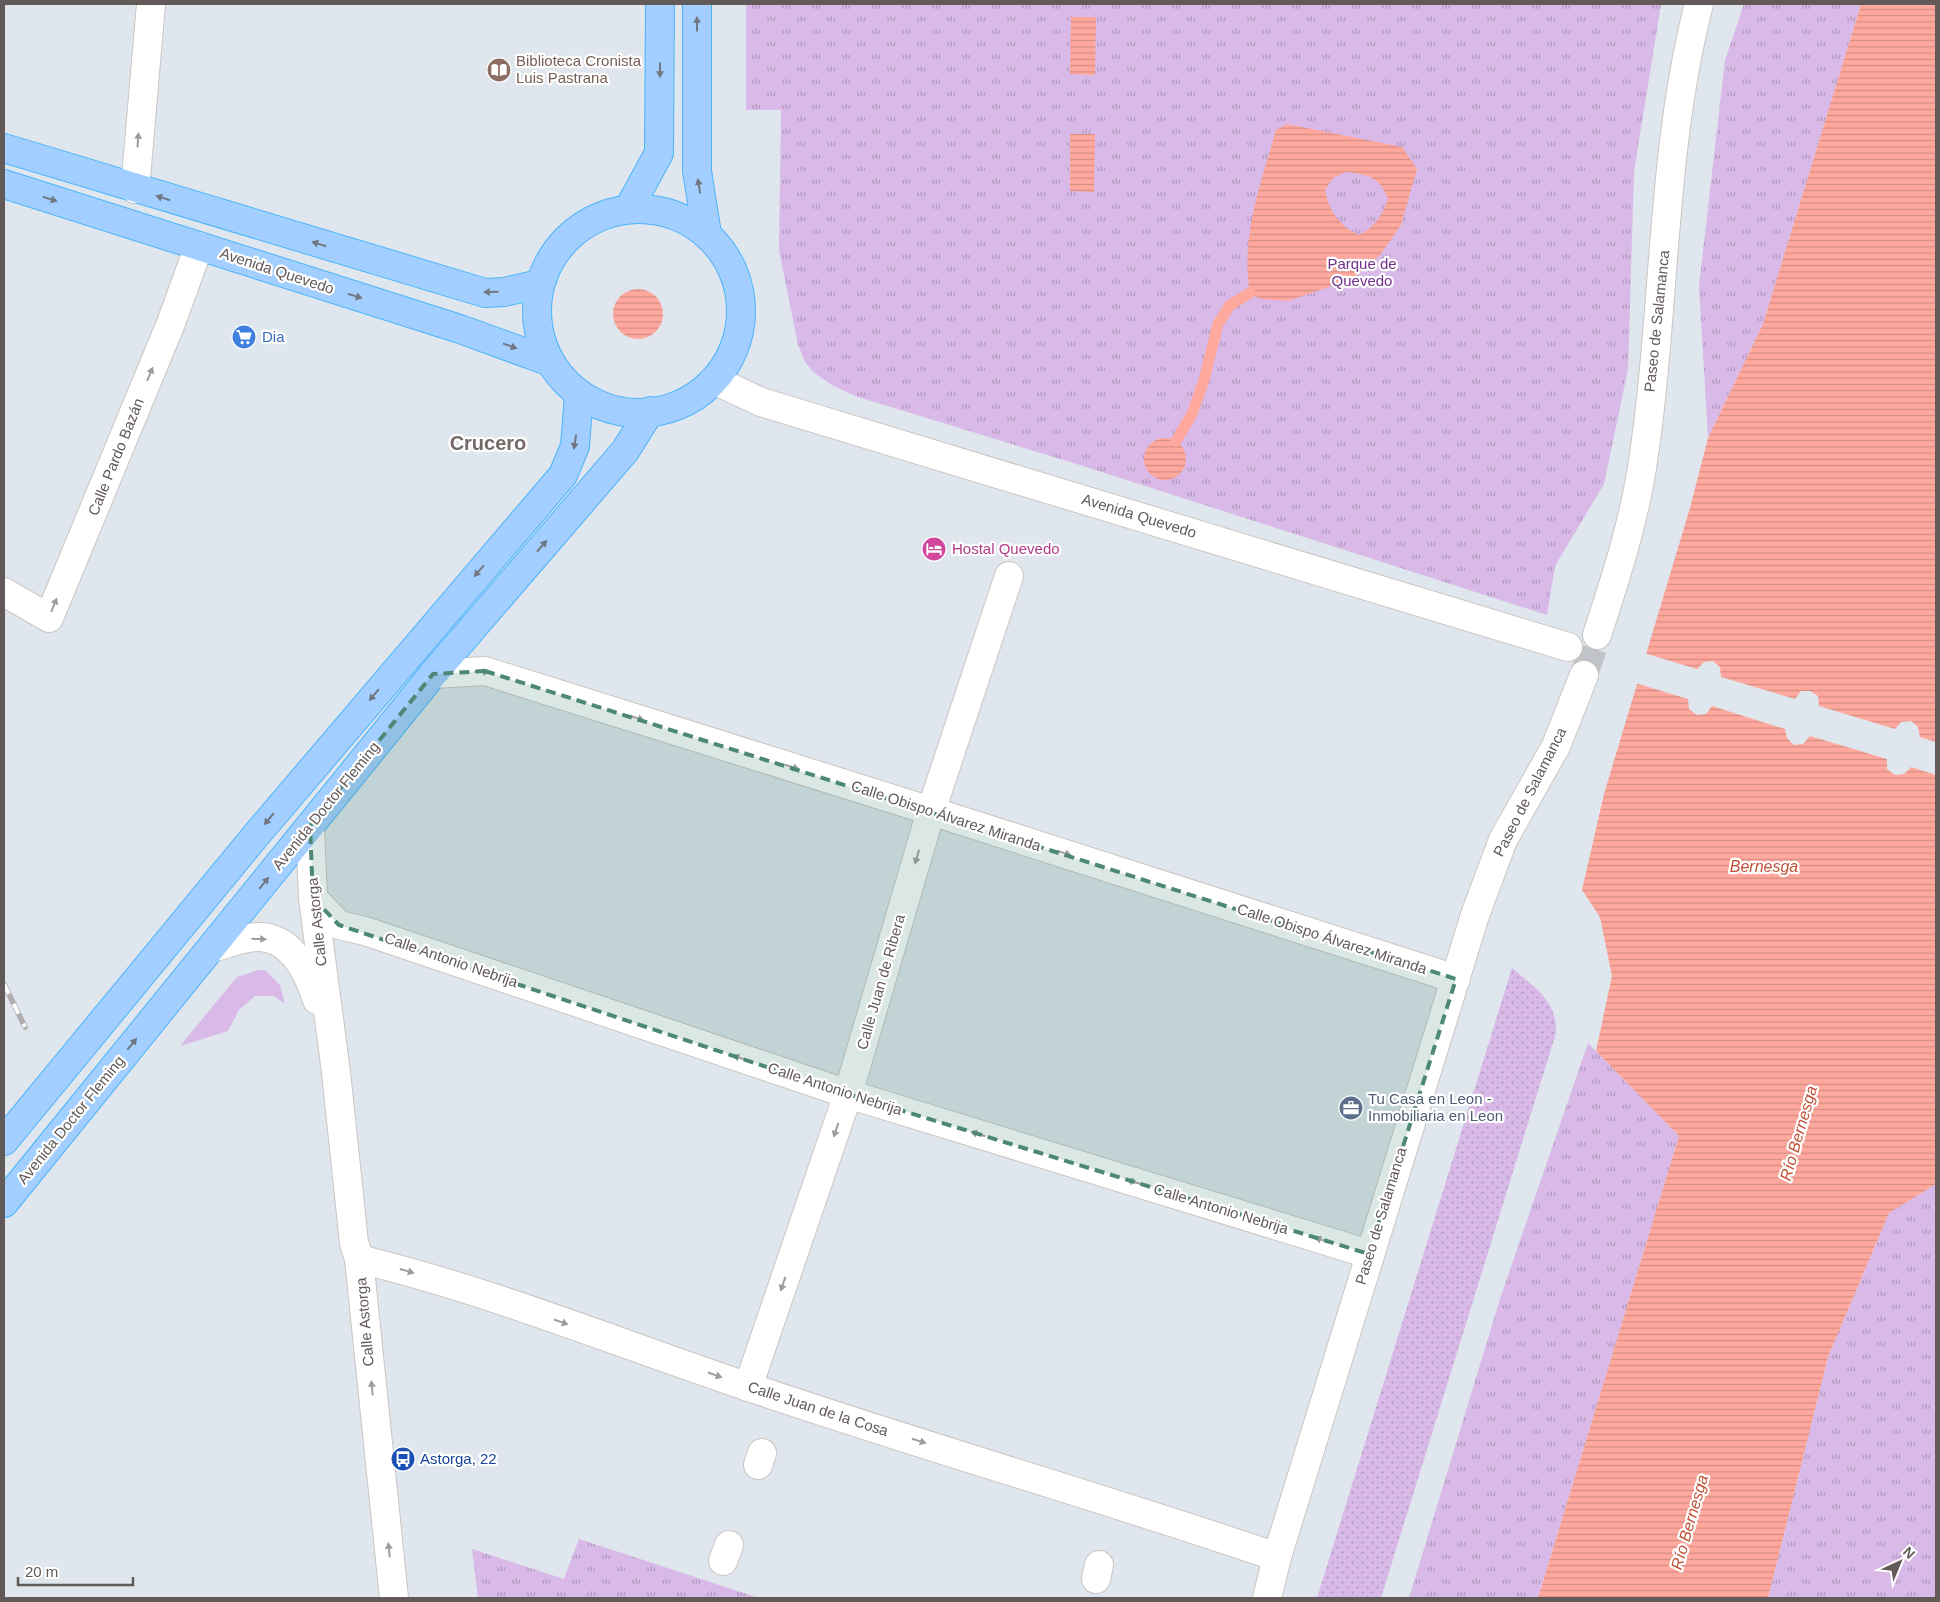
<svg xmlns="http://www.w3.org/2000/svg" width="1940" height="1602" font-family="Arial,sans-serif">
<defs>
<pattern id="park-tufts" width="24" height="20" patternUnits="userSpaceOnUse" patternTransform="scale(1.25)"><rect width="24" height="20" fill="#d8b9e7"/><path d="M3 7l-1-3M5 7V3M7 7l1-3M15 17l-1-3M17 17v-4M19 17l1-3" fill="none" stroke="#b399be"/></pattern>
<pattern id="garden-dots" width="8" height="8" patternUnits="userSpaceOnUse" patternTransform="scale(1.25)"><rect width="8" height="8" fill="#d8b9e7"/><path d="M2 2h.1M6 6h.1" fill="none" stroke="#b399be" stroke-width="1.8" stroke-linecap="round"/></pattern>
<pattern id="water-rules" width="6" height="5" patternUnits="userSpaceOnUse" patternTransform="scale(1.25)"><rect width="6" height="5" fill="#ffa89d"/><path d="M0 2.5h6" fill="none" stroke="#d28c83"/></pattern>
</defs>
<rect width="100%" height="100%" fill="#dfe6ed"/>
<polygon fill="#d8b9e7" points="259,970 265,970 280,985 285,1004 274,996 255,996 239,1010 228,1031 180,1046 237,977"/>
<g fill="url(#park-tufts)">
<polygon points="746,4 1661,4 1634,172 1628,369 1604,484 1555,566 1547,615 1083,466 855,396 832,385 813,372 804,360 798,345 779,250 781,110 746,110"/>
<polygon points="1744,4 1861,4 1763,324 1708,438 1699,286 1725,60"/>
<polygon points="1588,1043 1679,1136 1538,1598 1409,1598 1500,1299"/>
<polygon points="1936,1184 1936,1598 1768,1598 1828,1357 1889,1213"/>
<polygon points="579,1539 759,1598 478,1598 472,1549 564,1579"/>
</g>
<path fill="url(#garden-dots)" d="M1512,968c23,20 45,32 44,65l-175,565h-64z"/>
<g fill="url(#water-rules)" fill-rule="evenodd">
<polygon points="1861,4 1936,4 1936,1184 1889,1213 1828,1357 1768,1598 1538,1598 1679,1136 1596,1051 1612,976 1600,917 1582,890 1604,794 1690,508 1708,438 1763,324"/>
<polygon points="1071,17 1096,17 1095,75 1070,74"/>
<path d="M1287,124l115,23 15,22 -16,56 -21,30 -28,24 -64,22 -28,-2 -10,-6c-10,-57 11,-109 26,-163zM1346,172c23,3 33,4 42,27 -6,17 -12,27 -29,36 -20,-9 -30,-24 -34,-45l8,-12z"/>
<polygon points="1070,134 1095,134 1094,192 1070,191"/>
<circle cx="638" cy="314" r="25"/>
<circle cx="1165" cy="459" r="21"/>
</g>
<polygon fill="#dfe6ed" points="1644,653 1697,669 1704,662 1713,661 1720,667 1721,677 1795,699 1801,691 1810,691 1818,696 1819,706 1895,729 1901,722 1911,721 1918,727 1920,737 1936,742 1936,775 1911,767 1904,774 1895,775 1887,769 1887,759 1810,736 1803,744 1794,745 1787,738 1785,729 1712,706 1706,714 1697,715 1689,709 1688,699 1635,683"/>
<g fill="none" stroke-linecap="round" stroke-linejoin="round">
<polyline stroke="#ffa89d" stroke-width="11" points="1176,441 1192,414 1204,380 1218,324 1230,305 1250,293"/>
<polyline stroke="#c0c3c8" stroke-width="28" stroke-dasharray="28 14" stroke-linecap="butt" points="1584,675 1597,635"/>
<defs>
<g id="minor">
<polyline points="135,189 151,4"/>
<polyline points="714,380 761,402 1568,647"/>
<polyline points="4,592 49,618 171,323 199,246"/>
<path d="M1597,635c18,-55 36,-110 45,-167 24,-154 18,-313 57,-464"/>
<polyline points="433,674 485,671 931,811 1456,979"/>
<polyline points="310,826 313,898 336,1072 354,1243 359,1259 394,1598"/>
<polyline points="313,898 339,925 365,931 848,1094 1369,1254"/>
<path d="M212,948c15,-4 34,-12 49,-11 32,2 48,38 56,63"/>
<path d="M359,1259c132,32 259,84 387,127 176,60 355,111 531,171"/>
<polyline points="748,1387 848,1094 931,811 1009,576"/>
<polyline points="758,1465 762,1453"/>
<polyline points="723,1561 729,1545"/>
<polyline points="1096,1579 1099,1565"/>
<polyline points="1267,1598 1277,1557 1475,915 1503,840 1556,746 1584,675"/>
</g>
<g id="major">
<polyline points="697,4 697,171 707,234"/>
<polyline points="4,148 485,293 504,292 539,284"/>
<polyline points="4,184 460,329 548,361"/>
<polyline points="629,208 659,153 660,4"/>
<circle cx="639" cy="311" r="102"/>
<polyline points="4,1141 257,834 563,475 575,446 579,394"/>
<polyline points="4,1203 433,674 625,451 650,411"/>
</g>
</defs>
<use href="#minor" stroke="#cbc6c3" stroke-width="30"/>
<use href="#major" stroke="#4ab4fb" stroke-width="30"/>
<use href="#minor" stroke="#fff" stroke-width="28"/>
<use href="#major" stroke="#a2cfff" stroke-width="28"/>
<defs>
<polyline id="rail" points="4,984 25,1027"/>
</defs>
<use href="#rail" stroke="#afadad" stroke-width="5.5"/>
<use href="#rail" stroke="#fff" stroke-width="4" stroke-dasharray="11" stroke-linecap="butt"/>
</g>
<defs><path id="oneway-solid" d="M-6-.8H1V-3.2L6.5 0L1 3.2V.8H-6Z" transform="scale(1.25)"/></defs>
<g fill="#717782">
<use href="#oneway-solid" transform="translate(697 24) rotate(-90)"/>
<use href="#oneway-solid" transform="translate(660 70) rotate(90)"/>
<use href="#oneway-solid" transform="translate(699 186) rotate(-99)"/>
<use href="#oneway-solid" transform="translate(163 198) rotate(-163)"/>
<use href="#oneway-solid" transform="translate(50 199) rotate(17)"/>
<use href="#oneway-solid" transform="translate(319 244) rotate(-163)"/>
<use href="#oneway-solid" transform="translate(491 292) rotate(178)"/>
<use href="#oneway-solid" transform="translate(355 296) rotate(18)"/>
<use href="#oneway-solid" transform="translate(510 346) rotate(20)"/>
<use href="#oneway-solid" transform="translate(575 442) rotate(99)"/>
<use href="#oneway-solid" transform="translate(542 546) rotate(-49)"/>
<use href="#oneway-solid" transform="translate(479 571) rotate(131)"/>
<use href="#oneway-solid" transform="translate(374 695) rotate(130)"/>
<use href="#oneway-solid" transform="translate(269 819) rotate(130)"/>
<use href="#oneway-solid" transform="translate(264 883) rotate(-51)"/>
<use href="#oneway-solid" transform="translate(132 1044) rotate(-51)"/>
</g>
<g fill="#a09c9b">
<use href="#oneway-solid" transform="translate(138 140) rotate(-86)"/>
<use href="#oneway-solid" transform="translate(150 374) rotate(-68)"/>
<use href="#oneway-solid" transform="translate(54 605) rotate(-68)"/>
<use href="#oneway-solid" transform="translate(482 672) rotate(3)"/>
<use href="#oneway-solid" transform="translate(637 718) rotate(17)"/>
<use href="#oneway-solid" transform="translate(792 767) rotate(17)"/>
<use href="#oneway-solid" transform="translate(1064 853) rotate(18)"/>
<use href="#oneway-solid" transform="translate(917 857) rotate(106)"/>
<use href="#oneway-solid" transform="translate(259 939) rotate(1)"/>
<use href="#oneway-solid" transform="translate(740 1058) rotate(-161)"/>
<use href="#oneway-solid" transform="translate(836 1130) rotate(109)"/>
<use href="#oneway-solid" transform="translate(978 1134) rotate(-163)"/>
<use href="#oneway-solid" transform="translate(1134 1182) rotate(-163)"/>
<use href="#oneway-solid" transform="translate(1322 1240) rotate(-163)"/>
<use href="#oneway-solid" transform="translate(407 1271) rotate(16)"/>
<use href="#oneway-solid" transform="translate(783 1284) rotate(109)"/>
<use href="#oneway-solid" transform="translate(561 1322) rotate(19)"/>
<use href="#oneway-solid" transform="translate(715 1375) rotate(19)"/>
<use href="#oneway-solid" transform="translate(372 1388) rotate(-95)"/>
<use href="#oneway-solid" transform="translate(919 1441) rotate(18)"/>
<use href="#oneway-solid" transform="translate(389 1550) rotate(-96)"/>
</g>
<path fill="#4d8877" fill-opacity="0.2" stroke="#4d8877" stroke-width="4" stroke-dasharray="10 6" stroke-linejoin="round" d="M485,671l971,308 -87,275 -521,-160 -509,-169 -26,-27 -3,-72 123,-152z"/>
<defs>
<symbol id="library-disc" viewBox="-11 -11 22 22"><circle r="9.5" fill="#8d6e63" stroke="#fff"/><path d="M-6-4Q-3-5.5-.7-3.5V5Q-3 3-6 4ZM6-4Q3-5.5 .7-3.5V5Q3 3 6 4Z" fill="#fff"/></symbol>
<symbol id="supermarket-disc" viewBox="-11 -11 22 22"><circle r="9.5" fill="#3f7fe0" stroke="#fff"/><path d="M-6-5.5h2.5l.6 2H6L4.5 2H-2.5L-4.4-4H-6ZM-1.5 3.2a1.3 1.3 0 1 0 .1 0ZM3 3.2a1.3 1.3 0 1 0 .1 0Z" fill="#fff"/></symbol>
<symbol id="hotel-disc" viewBox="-11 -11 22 22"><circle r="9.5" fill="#d1479c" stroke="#fff"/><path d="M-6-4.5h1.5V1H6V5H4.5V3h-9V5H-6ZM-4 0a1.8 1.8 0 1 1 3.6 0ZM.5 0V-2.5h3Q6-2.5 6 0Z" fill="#fff"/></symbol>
<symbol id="office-disc" viewBox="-11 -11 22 22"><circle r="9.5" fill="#5c6f8a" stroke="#fff"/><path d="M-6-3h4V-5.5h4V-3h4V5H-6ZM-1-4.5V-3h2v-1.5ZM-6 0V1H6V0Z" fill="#fff"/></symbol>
<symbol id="bus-disc" viewBox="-11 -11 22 22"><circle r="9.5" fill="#1a4fb4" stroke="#fff"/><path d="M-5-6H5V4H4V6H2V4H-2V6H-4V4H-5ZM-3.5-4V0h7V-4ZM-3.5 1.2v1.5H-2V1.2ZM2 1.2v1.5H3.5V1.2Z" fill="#fff"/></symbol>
</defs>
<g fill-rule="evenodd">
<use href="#library-disc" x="485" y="56" width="28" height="28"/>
<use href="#supermarket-disc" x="230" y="323" width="28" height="28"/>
<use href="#hotel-disc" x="920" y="535" width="28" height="28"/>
<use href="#office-disc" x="1337" y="1094" width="28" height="28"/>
<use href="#bus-disc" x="389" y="1445" width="28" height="28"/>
</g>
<g text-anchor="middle" stroke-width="4.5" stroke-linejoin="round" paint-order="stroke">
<g font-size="15" fill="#785e54" stroke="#fff" text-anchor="start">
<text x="516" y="66">Biblioteca Cronista<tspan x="516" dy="17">Luis Pastrana</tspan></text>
</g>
<g font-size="15" fill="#712f89" stroke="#fff">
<text x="1362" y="269">Parque de<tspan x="1362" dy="17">Quevedo</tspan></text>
</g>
<g font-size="15" fill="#615a58" stroke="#fff">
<text transform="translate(277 271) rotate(18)" y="5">Avenida Quevedo</text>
<text transform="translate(1657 321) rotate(-84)" y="5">Paseo de Salamanca</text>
<text transform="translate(116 457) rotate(-68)" y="5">Calle Pardo Bazán</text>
<text transform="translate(1139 516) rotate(17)" y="5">Avenida Quevedo</text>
<text transform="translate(1530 792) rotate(-63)" y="5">Paseo de Salamanca</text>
<text transform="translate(326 806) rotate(-51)" y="5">Avenida Doctor Fleming</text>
<text transform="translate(946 816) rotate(18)" y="5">Calle Obispo Álvarez Miranda</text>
<text transform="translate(317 922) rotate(-96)" y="5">Calle Astorga</text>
<text transform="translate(1332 939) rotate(18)" y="5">Calle Obispo Álvarez Miranda</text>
<text transform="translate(451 960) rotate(19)" y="5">Calle Antonio Nebrija</text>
<text transform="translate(881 982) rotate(-74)" y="5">Calle Juan de Ribera</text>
<text transform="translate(835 1089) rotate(18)" y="5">Calle Antonio Nebrija</text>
<text transform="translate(71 1120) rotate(-51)" y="5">Avenida Doctor Fleming</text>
<text transform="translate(1221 1209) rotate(17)" y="5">Calle Antonio Nebrija</text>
<text transform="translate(1381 1216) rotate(-73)" y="5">Paseo de Salamanca</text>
<text transform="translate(365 1322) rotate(-95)" y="5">Calle Astorga</text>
<text transform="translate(818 1409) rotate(18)" y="5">Calle Juan de la Cosa</text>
</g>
<g font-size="15" fill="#366cbe" stroke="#fff" text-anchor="start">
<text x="262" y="342">Dia</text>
</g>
<g font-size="15" fill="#b23c85" stroke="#fff" text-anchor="start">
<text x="952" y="554">Hostal Quevedo</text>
</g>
<g font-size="15" fill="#4e5e75" stroke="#fff" text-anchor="start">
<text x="1368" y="1104">Tu Casa en Leon -<tspan x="1368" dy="17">Inmobiliaria en Leon</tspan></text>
</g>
<g font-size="15" fill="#164399" stroke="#fff" text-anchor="start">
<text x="420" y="1464">Astorga, 22</text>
</g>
<g font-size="16" font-style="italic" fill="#c15136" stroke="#fff">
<text x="1764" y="872">Bernesga</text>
<text transform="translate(1798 1133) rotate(-74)" y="6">Río Bernesga</text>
<text transform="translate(1689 1522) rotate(-74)" y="6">Río Bernesga</text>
</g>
<g font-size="20" font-weight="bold" fill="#746b69" stroke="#fff">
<text x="488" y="450">Crucero</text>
</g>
</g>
<rect width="1940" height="1602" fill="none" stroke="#615a58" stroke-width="10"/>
<g transform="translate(1900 1562) rotate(44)" stroke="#ffffff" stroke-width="4" paint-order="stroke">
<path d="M0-4L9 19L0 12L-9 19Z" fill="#615a58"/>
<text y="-8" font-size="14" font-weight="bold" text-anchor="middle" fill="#615a58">N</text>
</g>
<path d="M18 1577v8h115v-8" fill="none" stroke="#615a58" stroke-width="2.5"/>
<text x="25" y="1577" font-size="15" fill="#615a58" stroke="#ffffff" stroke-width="4" paint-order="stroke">20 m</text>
</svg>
